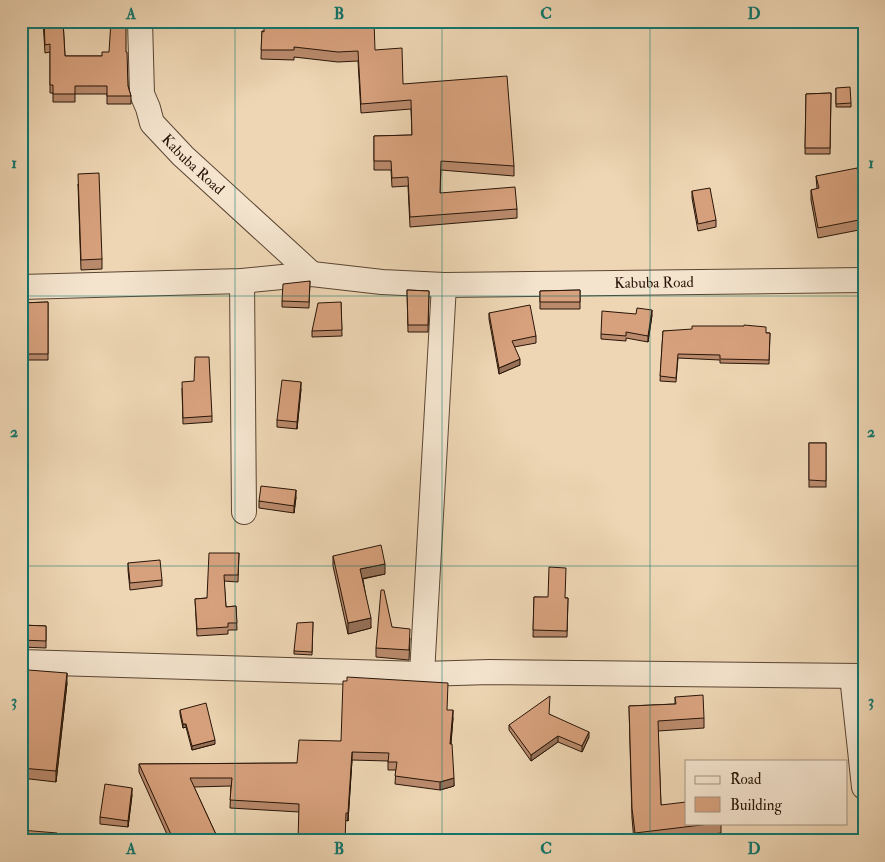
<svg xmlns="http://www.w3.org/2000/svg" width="885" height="862" font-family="'IM FELL Double Pica',serif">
<rect width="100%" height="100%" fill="#eed6b4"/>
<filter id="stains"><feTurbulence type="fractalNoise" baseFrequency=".004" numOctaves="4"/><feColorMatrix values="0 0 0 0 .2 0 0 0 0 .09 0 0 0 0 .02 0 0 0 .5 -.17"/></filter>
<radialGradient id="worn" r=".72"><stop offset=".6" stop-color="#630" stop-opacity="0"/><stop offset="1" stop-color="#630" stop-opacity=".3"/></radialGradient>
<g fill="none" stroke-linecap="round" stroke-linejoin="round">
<defs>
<g id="minor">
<path id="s1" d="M140,21l2,73 6,14 4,15 31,33 129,118"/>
<polyline points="242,281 244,512"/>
<path id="s2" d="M21,287l221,-6 70,-7 70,8 62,3 420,-5"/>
<polyline points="21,662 422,674 490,672 864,676"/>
<polyline points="422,674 444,285"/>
<polyline points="852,676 864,787"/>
</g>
</defs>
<use href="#minor" stroke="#5a4533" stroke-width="26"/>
<use href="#minor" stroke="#f4e4ce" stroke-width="24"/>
</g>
<g fill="#b98a6c" stroke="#281508">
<polygon points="43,21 63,21 65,56 102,56 126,52 128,86 131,96 131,104 107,104 107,94 75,94 75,102 53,102 53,93 50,93 50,52 45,53"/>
<polygon points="262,31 375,50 403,84 514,166 514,176 441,170 440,193 517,209 517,218 410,227 408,186 392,187 391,170 374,170 374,136 412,135 411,109 361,113 358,61 338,62 294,57 294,60 261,59"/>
<polygon points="836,88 851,103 851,107 836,107"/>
<polygon points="831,93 830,154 805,154 806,94"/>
<polygon points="816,176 864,204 864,229 818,238 811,200 811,190 817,189"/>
<polygon points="78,184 102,259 102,269 81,270"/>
<polygon points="692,191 716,220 716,227 698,231 692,198"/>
<polygon points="310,281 309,308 282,307 282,301"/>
<polygon points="407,290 429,291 428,332 408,332"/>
<polygon points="580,290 580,309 540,309 540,291"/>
<polygon points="48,302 48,360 21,360 21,303"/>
<polygon points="341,302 342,336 312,337 312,331"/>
<polygon points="489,313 536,336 536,343 514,347 520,365 499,374 489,319"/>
<polygon points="652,315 648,342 626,338 626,341 601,339 601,334"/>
<polygon points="663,331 770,333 769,364 720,363 720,360 678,358 676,382 660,381"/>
<polygon points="182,388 212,416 212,422 183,424"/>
<polygon points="301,389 297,429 277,427 277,420"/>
<rect x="809" y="443" width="17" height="44"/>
<polygon points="296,497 294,513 259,508 259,501"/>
<polygon points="239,553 238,582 224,581 226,607 236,606 237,630 228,630 228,634 197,636 195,599 207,598"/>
<polygon points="333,556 385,574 363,579 371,628 348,634 333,566"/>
<polygon points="128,563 162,580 162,586 130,590 128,570"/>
<polygon points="534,597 568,598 567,637 533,637"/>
<polygon points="313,622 312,655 294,654 294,651"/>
<polygon points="21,625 46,626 46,648 21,647"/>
<polygon points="392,627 410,638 409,660 376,657 376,648"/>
<polygon points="67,683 56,782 21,778 21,731"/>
<polygon points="675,697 704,718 704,728 658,731 661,805 721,823 721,833 655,841 634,841 632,818 629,706 675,704"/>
<polygon points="180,710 215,744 192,750 186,727 183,728 180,714"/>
<polygon points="447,710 453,718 451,744 454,786 440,790 395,784 396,770 388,770 388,761 352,760 348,821 299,812 230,808 231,786 194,787 219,841 170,841 139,772 139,764 297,763 341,741"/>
<polygon points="549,714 589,737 582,752 558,742 531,761 509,730 509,725"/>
<polygon points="132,795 128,827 100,824 100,817"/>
</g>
<g fill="#967158" stroke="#281508">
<polygon points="652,310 652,315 648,342 648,336"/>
<polygon points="520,359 520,365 499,374 499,368"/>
<polygon points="301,382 301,389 297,429 297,422"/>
<polygon points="296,490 296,497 294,513 294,506"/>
<polygon points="385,564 385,574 360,579 360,569"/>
<polygon points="371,618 371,628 348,634 348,623"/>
<polygon points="67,673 67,683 56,782 56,771"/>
<polygon points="453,710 453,718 450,752 450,744"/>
<polygon points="183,724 186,724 186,727 183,728"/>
<polygon points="589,732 589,737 582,752 582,746"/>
<polygon points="558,736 558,742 531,761 531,755"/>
<polygon points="215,740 215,744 192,750 192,746"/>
<polygon points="352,752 352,760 348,821 348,813"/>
<polygon points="454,778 454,786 440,790 440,782"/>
<polygon points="132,788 132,795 128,827 128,821"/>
</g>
<g fill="#d7a17d" stroke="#281508">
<polygon points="44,21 63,21 65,56 102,56 102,52 109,52 111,21 126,21 126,52 127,52 128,86 131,96 107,96 107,86 75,86 75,94 53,94 53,85 50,85 50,44 45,45"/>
<polygon points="264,21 374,21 375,50 402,48 403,84 507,76 514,166 441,161 440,193 515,187 517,209 410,217 408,177 392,178 391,161 374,161 374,136 412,135 411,100 361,104 358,51 338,52 294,47 294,50 261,50 262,31 264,32"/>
<polygon points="850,87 851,103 836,104 836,88"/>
<polygon points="831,93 830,148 805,148 806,94"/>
<polygon points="857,168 864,204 864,219 818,228 811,190 819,188 816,176"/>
<polygon points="99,173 102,259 81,260 78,174"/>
<polygon points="710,188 716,220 698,224 692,191"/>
<polygon points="310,281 309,302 282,301 283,284"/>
<polygon points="407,290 429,291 428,325 408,325"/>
<polygon points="580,290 580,302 540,302 540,291"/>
<polygon points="48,302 48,354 21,354 21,303"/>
<polygon points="341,302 342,330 312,331 318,303"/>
<polygon points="530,305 536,336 512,341 520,359 499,368 489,313"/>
<polygon points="637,308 652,310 648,336 626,332 626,336 601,334 602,311 636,314"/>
<polygon points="744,325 766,327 766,333 770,333 769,360 720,359 720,355 678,354 676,378 660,376 663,331 692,329 692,326 744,326"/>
<polygon points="195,357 209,357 212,416 183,418 182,382 194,381"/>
<polygon points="282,380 301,382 297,422 277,420"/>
<polygon points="809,443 826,443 826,481 809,480"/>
<polygon points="261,486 296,490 294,506 259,501"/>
<polygon points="381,545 385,564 360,569 371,618 348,623 333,556"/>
<polygon points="209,553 239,553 238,575 224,575 226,607 236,606 237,623 228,623 228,627 197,629 195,599 207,598"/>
<polygon points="160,560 162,580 130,583 128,563"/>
<polygon points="549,567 566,568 565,598 568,598 567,631 533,630 534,597 548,597"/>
<polygon points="381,590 384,590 392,627 410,629 409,650 376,648"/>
<polygon points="313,622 312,652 294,651 297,623"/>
<polygon points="21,625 46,626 46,641 21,640"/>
<polygon points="28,670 67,673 56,771 21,768 21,731"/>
<polygon points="347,677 448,683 447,710 453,710 450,744 452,744 454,778 440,782 395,776 397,762 388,762 389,753 352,752 348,813 346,813 345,841 298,841 299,804 230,800 232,778 190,778 219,841 174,841 139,764 297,763 299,740 341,741 343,681 347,681"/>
<polygon points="703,695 704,718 658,721 661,805 686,802 686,823 718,823 635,833 632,808 629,706 676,704 675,697"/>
<polygon points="550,696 549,714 589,732 582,746 558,736 531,755 509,725"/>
<polygon points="206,703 215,740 192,746 186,724 183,724 180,710"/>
<polygon points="105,784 132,788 128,821 100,817"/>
<polygon points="21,830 57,833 57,841 21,841"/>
</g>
<path fill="none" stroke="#0f766e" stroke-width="1" stroke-opacity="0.55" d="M235,21v820M442,21v820M650,21v820M21,296h843M21,566h843"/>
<g text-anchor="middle" stroke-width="5" stroke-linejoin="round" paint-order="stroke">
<g font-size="15" fill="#281508" stroke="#f4e4ce">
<text dy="5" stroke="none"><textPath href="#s1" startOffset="162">Kabuba Road</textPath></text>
<text dy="5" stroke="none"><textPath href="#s2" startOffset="634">Kabuba Road</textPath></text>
</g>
</g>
<rect width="885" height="862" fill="none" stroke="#eed6b4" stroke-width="55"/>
<rect x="685" y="760" width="162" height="65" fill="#f4e4ce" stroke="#a2917f"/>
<rect x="695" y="776" width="25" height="8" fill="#f4e4ce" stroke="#a2917f"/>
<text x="730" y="784" font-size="15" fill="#281508">Road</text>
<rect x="695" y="797" width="25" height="15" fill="#d7a17d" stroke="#a2917f"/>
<text x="730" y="810" font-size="15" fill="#281508">Building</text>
<rect x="28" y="28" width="830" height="806" fill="none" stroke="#0f766e" stroke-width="2"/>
<g font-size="16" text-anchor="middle" font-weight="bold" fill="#0f766e">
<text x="131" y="19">A</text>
<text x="339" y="19">B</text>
<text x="546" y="19">C</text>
<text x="754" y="19">D</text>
<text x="14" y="168">1</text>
<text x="871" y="168">1</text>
<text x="14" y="437">2</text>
<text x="871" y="437">2</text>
<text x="14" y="706">3</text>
<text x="871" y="706">3</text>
<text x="131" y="854">A</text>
<text x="339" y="854">B</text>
<text x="546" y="854">C</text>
<text x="754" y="854">D</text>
</g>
<rect width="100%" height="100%" filter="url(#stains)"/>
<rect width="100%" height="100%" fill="url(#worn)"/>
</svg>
